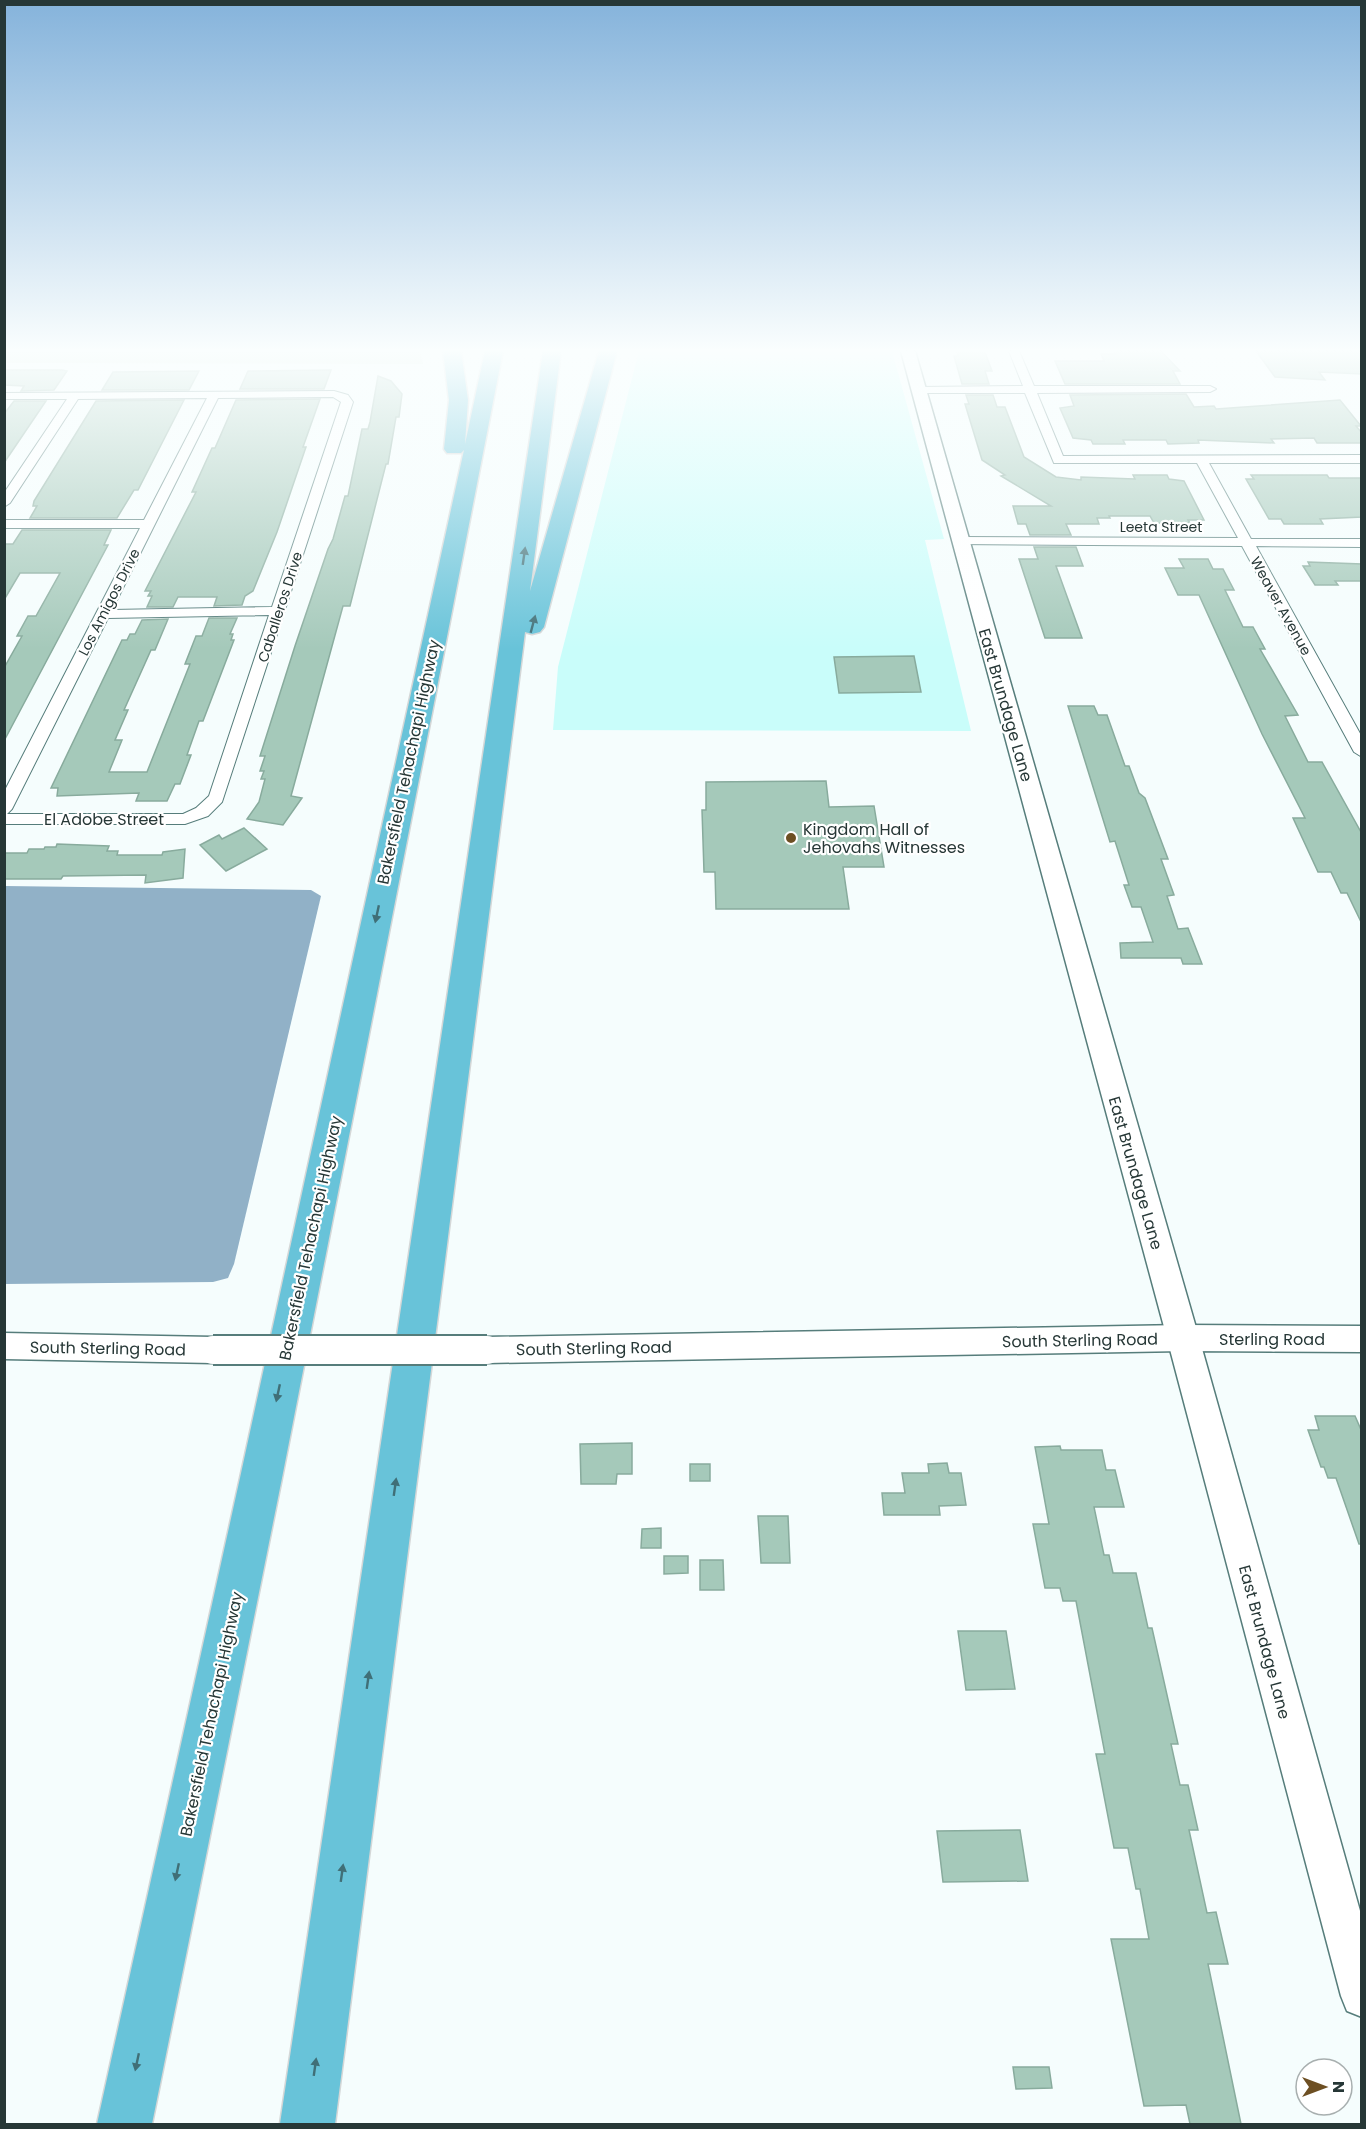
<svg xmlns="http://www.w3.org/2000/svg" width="1366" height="2129" font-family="Poppins,sans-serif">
<rect width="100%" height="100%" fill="#f5fdfd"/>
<polygon fill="#c9fdfa" points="639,351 892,351 944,539 925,540 971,731 553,730 558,667"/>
<polygon fill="#d0e3d0" points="5,351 420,351 423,364 5,363"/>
<polygon fill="#91b1c7" points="5,886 311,890 321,896 234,1264 228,1278 213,1282 5,1284"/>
<g fill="#a5c9ba" stroke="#88ab9d" stroke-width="1.5">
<polygon points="1114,351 1161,351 1180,371 1173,371 1180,384 1065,384 1055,361 1104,361 1101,354 1115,354"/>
<polygon points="1256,351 1362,351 1362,374 1319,372 1325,380 1275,377"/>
<polygon points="957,352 985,352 992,371 985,371 989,384 962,384 954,356 958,356"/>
<polygon points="4,370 62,370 67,371 54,390 21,391 24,386 4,385"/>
<polygon points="331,370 324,389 240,389 248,371"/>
<polygon points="199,371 189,390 102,390 113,372"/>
<polygon points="378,376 391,381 402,394 399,417 396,417 388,464 386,464 350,606 343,606 291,796 302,798 283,825 247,819 259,802 265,779 261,779 264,771 260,771 265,756 260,756 295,646 328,549 333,539 345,496 348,496 362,429 368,429 370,422"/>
<polygon points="1186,394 1194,407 1214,406 1216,409 1340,400 1361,426 1356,426 1362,433 1362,443 1317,443 1314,438 1271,439 1274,443 1198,440 1199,443 1168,444 1166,440 1123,440 1125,444 1093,444 1091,440 1073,438 1060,408 1074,406 1070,395"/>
<polygon points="966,395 993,395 997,407 1005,407 1024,457 1056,477 1081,480 1081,477 1135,479 1133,475 1167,475 1169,479 1184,481 1204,520 1188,520 1190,523 1154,523 1150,516 1109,516 1110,518 1097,518 1099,524 1066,524 1071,535 1030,535 1026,524 1018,524 1013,506 1051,506 1001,476 1005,475 982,460 965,404 969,404"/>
<polygon points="320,399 303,447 306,447 277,532 253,591 245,596 242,605 214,606 217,597 178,597 173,607 147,607 152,596 148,596 151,591 145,591 196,492 192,492 212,448 215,448 236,400"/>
<polygon points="184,400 138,490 134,490 117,518 30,518 37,506 33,506 34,501 96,401"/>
<polygon points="14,401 46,401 4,463 4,414"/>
<polygon points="1251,475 1327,475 1329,478 1362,478 1362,517 1320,519 1323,524 1284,524 1281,519 1269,519 1246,479 1254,479"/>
<polygon points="22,530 111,530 104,545 108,545 4,741 4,668 22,636 17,636 28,616 36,616 60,573 20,573 4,600 4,544 13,544"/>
<polygon points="1034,547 1076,547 1083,566 1056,566 1082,638 1045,638 1019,559 1038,559"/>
<polygon points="1179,559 1208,559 1213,569 1223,569 1234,590 1225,590 1243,627 1253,627 1265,649 1260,649 1298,715 1285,716 1308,762 1322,762 1362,834 1362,924 1347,893 1341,893 1331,872 1318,872 1293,818 1305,818 1262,734 1199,595 1178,595 1165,568 1184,568"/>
<polygon points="1308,562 1362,564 1362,581 1335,581 1338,585 1315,585 1303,566 1310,566"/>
<polygon points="209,618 237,618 230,634 233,634 231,640 234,640 203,721 199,721 187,755 191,755 180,784 175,784 167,801 136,801 139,793 57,796 58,788 51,788 122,640 127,640 130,634 135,634 142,620 168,619 155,650 151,650 124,710 128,710 115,740 122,740 109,772 147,772 190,664 185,664 196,636 202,636"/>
<polygon points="914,656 921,692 839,693 834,657"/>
<polygon points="1068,706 1094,706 1098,715 1107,715 1125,766 1129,766 1139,793 1145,798 1168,859 1161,859 1174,895 1167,896 1178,929 1188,928 1202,964 1183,964 1181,958 1121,958 1120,943 1153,942 1141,907 1132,907 1124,885 1129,885 1115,841 1110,842"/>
<polygon points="826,781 829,807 874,806 884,867 843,867 849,909 716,909 715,872 704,872 702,810 706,810 706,782"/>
<polygon points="244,828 267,849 226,871 200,845 219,835 222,839"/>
<polygon points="57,844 109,846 107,851 118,851 117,855 162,855 163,852 185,849 183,878 145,883 146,875 63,876 61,879 4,879 4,853 27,853 29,849 44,849 45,847 56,847"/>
<polygon points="1315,1416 1355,1416 1362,1432 1362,1544 1359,1544 1336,1478 1328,1478 1324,1467 1321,1467 1308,1430 1319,1430"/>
<polygon points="632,1443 632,1474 617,1474 616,1484 581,1484 580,1444"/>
<polygon points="1060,1446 1061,1450 1102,1450 1106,1470 1115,1470 1124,1507 1094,1507 1104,1555 1109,1555 1113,1573 1136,1573 1148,1628 1152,1628 1178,1744 1171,1744 1180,1785 1188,1785 1198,1830 1189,1830 1207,1913 1216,1912 1228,1964 1208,1964 1241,2124 1190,2124 1186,2105 1144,2106 1111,1939 1149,1939 1140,1889 1136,1889 1128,1848 1114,1848 1096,1754 1105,1754 1076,1601 1063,1601 1060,1588 1045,1588 1033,1524 1049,1524 1035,1447"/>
<polygon points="947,1463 949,1473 961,1473 966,1505 939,1506 940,1515 884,1515 882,1493 905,1493 902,1473 929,1473 928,1464"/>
<rect x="690" y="1464" width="20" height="17"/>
<polygon points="758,1516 788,1516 790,1563 761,1563"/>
<polygon points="661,1528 661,1548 641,1548 642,1529"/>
<polygon points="664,1556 688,1556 688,1573 664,1574"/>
<polygon points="700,1560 723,1560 724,1590 700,1590"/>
<polygon points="958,1631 1006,1631 1015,1689 966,1690"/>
<polygon points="1020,1830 1028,1881 943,1882 937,1831"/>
<polygon points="1013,2067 1049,2067 1052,2088 1016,2089"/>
</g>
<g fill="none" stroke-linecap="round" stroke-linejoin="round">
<defs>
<g id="minor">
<polygon points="1009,351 1019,351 1034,386 1210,386 1216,389 1210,392 1037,393 1063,456 1362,455 1362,463 1209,463 1251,539 1362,539 1362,547 1256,546 1362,737 1362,757 1354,752 1242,546 955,544 953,541 960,537 1238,538 1197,463 1054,463 1025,393 919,393 913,390 919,387 1023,386"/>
<path d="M334,391l14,4 5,7 -131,400 -14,14 -23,8h-181v-32l136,-264h-136v-8h140l63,-122 -129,1 -68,104 -6,4v-14l63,-94h-63v-6zM333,397l8,5 -69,205 -160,3 106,-212zM269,615l-60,181 -13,12 -13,6h-176l5,-5 96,-191z"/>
</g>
<g id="tertiary">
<polygon points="1183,1325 1362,1326 1362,1352 1183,1351 487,1363 477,1359 473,1350 477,1341 487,1337"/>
<polygon points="4,1333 213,1337 223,1341 227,1350 223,1359 213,1363 4,1359"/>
</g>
<polygon id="secondary" points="901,351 915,351 1199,1338 1362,1918 1362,2017 1347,2011 1341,1996 1167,1338"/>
<g id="motorway">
<polygon points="443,351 461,351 468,400 465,444 485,351 503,351 282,1478 152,2124 97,2124 240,1478 464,450 461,453 447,453 444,449 449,400"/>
<polygon points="543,351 561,351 530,591 599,351 617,351 544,627 540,632 532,634 525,632 335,2124 280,2124"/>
</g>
</defs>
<use href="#minor" stroke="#567d7b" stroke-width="2"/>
<use href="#tertiary" stroke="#567d7b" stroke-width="3"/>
<use href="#secondary" stroke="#567d7b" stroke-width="3"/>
<use href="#motorway" stroke="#d4d7d7" stroke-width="3"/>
<use href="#minor" fill="#fff" fill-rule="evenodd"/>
<use href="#tertiary" fill="#fff" fill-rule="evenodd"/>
<use href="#secondary" fill="#fff" fill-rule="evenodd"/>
<use href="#motorway" fill="#68c3d9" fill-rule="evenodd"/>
<defs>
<polyline id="tertiary-bridge" points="213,1350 487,1350"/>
</defs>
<use href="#tertiary-bridge" stroke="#567d7b" stroke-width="32" stroke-linecap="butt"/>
<use href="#tertiary-bridge" stroke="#fff" stroke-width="28"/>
</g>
<defs><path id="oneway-solid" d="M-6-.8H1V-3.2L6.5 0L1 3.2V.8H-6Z" transform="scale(1.5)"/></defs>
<g fill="#406f77">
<use href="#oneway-solid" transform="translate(524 556) rotate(-82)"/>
<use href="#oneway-solid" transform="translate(533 624) rotate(-75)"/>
<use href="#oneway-solid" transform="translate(377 914) rotate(102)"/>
<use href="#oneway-solid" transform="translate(278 1393) rotate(102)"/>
<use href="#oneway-solid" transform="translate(395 1487) rotate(-82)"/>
<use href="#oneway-solid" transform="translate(368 1680) rotate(-82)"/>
<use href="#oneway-solid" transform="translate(177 1872) rotate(102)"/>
<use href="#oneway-solid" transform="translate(342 1873) rotate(-82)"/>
<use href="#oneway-solid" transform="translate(137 2062) rotate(102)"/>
<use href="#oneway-solid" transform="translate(315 2067) rotate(-82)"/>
</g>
<linearGradient id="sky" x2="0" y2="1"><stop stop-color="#85b3db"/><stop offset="0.54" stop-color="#fafefe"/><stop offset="1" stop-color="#fafefe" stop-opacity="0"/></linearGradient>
<rect width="1366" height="649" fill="url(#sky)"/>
<circle fill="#6d4f23" stroke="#fff" stroke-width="2" cx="791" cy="838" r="6"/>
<g text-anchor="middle" stroke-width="4.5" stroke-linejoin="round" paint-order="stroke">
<g font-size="14" fill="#263736" stroke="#fff">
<text x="1161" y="532">Leeta Street</text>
<text transform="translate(109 602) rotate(-63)" y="5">Los Amigos Drive</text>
<text transform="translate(1281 606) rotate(61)" y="5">Weaver Avenue</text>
<text transform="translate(280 607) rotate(-72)" y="5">Caballeros Drive</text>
</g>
<g font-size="16" fill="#263736" stroke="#fff">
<text transform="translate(1006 705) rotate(74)" y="6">East Brundage Lane</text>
<text transform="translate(408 762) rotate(-78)" y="6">Bakersfield Tehachapi Highway</text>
<text x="104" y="825">El Adobe Street</text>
<text transform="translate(1136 1173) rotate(74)" y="6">East Brundage Lane</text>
<text transform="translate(310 1238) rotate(-78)" y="6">Bakersfield Tehachapi Highway</text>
<text x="1272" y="1345">Sterling Road</text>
<text transform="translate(1080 1340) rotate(-1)" y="6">South Sterling Road</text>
<text transform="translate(108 1348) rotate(1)" y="6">South Sterling Road</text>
<text transform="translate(594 1348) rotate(-1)" y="6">South Sterling Road</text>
<text transform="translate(1265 1642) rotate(75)" y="6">East Brundage Lane</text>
<text transform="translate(211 1714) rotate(-78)" y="6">Bakersfield Tehachapi Highway</text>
</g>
<g font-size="16" fill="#263736" stroke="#fff" text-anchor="start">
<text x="803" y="835">Kingdom Hall of<tspan x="803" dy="18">Jehovahs Witnesses</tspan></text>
</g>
</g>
<rect width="1366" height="2129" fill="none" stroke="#263736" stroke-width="12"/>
<g transform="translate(1324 2087) rotate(90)"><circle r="28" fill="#ffffff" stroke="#a8afaf" stroke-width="1.5"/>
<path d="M0-4.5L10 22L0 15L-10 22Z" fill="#6d4f23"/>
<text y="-9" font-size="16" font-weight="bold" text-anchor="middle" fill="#263736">N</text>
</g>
</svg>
